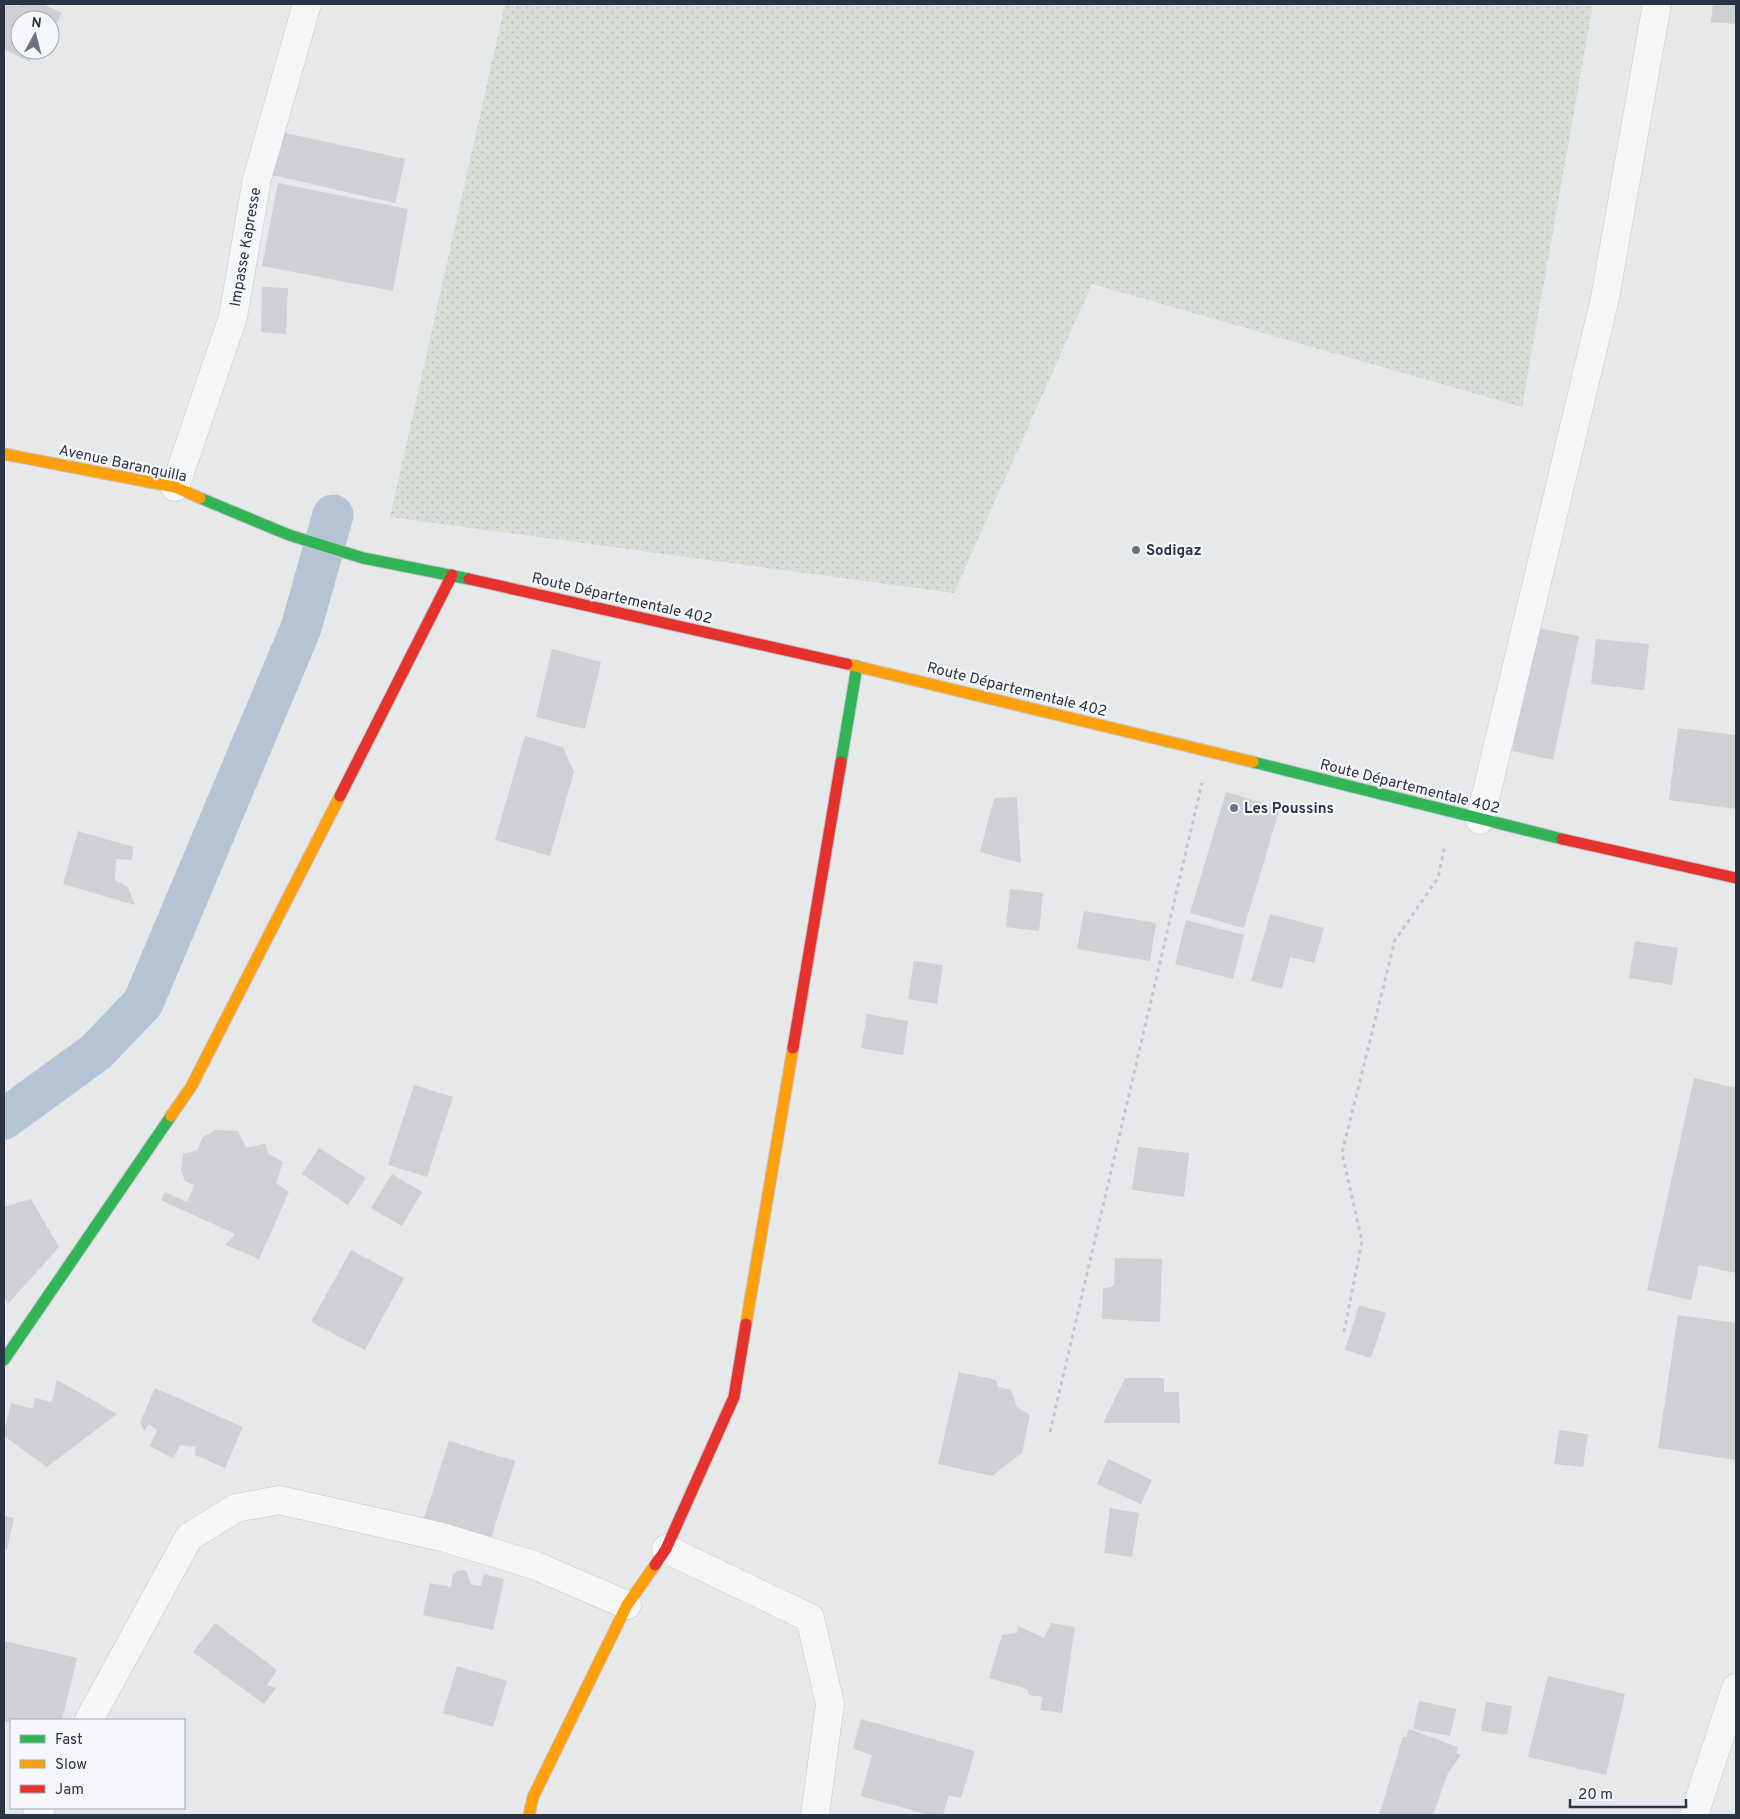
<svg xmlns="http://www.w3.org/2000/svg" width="1740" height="1819" font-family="Overpass,sans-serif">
<defs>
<pattern id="grass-dots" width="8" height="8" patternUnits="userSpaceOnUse" patternTransform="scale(1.25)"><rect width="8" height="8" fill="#d6ded6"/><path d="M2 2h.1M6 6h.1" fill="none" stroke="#b8bfb9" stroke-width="1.8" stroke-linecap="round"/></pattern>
</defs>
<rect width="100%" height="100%" fill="#e6e8ea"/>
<polygon fill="url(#grass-dots)" points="505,4 1593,4 1522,407 1092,284 954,593 390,517"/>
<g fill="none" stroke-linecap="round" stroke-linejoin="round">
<polyline stroke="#b4c4d5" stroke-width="41" points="4,1119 96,1052 143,1003 301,628 333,515"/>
</g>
<g fill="#ced0d3">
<polygon points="4,4 18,6 20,4 43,4 62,13 52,33 50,20 20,20 20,50 36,50 30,62 4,49"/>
<polygon points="1713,4 1736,4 1736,24 1711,22"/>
<polygon points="281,132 405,159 395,203 272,175"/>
<polygon points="278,183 408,209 393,291 262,266"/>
<polygon points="262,287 288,288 286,334 261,332"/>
<polygon points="1538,628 1579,636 1553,760 1512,751"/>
<polygon points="1596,639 1649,644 1644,690 1591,684"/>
<polygon points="552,649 601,662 585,729 536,717"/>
<polygon points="1678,728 1736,735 1736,809 1669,800"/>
<polygon points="525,736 563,747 574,772 550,856 495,840"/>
<polygon points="1226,792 1280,808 1244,928 1190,913"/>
<polygon points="1017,797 1021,863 980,852 994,798"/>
<polygon points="78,831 133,847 132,860 116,859 115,880 128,887 135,905 63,884"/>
<polygon points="1010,889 1043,893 1039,931 1006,927"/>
<polygon points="1084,911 1156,923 1150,961 1077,949"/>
<polygon points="1270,914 1324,928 1314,963 1290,957 1282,989 1251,981"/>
<polygon points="1186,920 1244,935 1233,979 1175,964"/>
<polygon points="1635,941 1678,948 1672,985 1629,978"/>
<polygon points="914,961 943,965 937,1004 908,999"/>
<polygon points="867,1014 908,1021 903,1055 861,1048"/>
<polygon points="1694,1078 1736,1088 1736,1273 1699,1265 1691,1300 1647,1290"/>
<polygon points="414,1085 453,1097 427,1177 388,1165"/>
<polygon points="215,1130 238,1131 246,1147 252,1147 265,1143 268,1153 283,1162 276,1183 289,1192 259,1259 225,1245 235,1234 161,1200 165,1192 187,1202 194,1185 185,1181 181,1171 183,1154 197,1150 203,1137"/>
<polygon points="1138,1147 1189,1153 1184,1197 1132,1190"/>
<polygon points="319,1148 366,1178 348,1205 302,1174"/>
<polygon points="392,1174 422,1192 402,1226 371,1208"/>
<polygon points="31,1199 59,1247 8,1304 4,1296 4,1207"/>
<polygon points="351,1250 404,1278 365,1350 311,1322"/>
<polygon points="1115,1258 1162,1259 1160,1322 1102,1319 1103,1289 1114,1286"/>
<polygon points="1359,1305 1386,1313 1371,1358 1345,1350"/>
<polygon points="1678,1315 1736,1323 1736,1460 1658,1448"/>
<polygon points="959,1372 996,1380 998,1387 1011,1390 1017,1407 1030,1415 1022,1453 992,1476 938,1464"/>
<polygon points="1125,1378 1164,1378 1164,1392 1179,1392 1180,1423 1103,1423"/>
<polygon points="57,1380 117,1414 47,1467 4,1436 4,1432 11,1403 33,1409 35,1398 52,1402"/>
<polygon points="155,1388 243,1427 225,1468 195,1455 196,1447 180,1445 173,1458 150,1446 157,1430 149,1424 144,1431 140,1422"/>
<polygon points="1559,1430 1588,1434 1583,1467 1554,1464"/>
<polygon points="449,1441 515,1461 490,1542 423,1521"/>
<polygon points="1108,1459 1152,1480 1141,1504 1097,1484"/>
<polygon points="1110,1508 1139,1513 1132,1557 1104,1553"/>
<polygon points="4,1516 14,1518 7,1550 4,1549"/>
<polygon points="466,1570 471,1584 481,1586 484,1574 504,1579 493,1630 423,1615 430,1583 451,1587 453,1575 458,1571"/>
<polygon points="215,1623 277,1670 267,1685 276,1688 264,1704 193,1652"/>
<polygon points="1051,1623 1075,1627 1062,1713 1040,1710 1043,1697 1029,1695 1027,1689 989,1678 1002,1635 1017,1633 1018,1626 1044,1638"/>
<polygon points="4,1641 77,1658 62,1720 11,1720 11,1723 4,1721"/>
<polygon points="457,1666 507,1681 493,1727 443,1713"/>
<polygon points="1548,1676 1625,1694 1606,1775 1528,1757"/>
<polygon points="1419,1701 1456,1709 1450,1736 1413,1729"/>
<polygon points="1486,1702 1512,1706 1507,1735 1481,1731"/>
<polygon points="861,1719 975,1751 961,1798 949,1795 943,1815 929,1815 861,1796 872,1755 853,1749"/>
<polygon points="1409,1729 1458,1747 1456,1753 1461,1755 1448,1773 1433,1815 1379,1815 1403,1737 1406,1737"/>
</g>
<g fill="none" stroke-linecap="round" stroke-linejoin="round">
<defs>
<g id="street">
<polyline points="175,487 233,317 257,179 307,4"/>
<polyline points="1480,820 1605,298 1657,4"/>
<polyline points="666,1549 810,1618 830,1704 815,1815"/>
<polyline points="89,1720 189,1537 236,1508 279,1500 442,1537 534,1565 627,1605"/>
<polyline points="37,1815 41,1808"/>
<polyline points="1694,1815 1736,1688"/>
</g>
<g id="fast">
<polyline points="200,498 289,535 363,558 469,579"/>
<polyline points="841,762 857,666"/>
<polyline points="1253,762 1562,839"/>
<polyline points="4,1360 171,1116"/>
</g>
<g id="slow">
<polyline points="4,454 175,487 200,498"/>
<polyline points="847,664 1253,762"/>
<polyline points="171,1116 191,1087 340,796"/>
<polyline points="746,1324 793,1048"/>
<polyline points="529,1815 533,1797 627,1605 655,1565"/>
</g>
<g id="jam">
<polyline points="469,579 847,664"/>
<polyline points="340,796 452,575"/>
<polyline points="1562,839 1736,878"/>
<polyline points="793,1048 841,762"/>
<polyline points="655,1565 666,1549 734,1397 746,1324"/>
</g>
</defs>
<use href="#street" stroke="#c4c6c8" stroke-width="29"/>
<use href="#fast" stroke="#c4c6c8" stroke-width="13"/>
<use href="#slow" stroke="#c4c6c8" stroke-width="13"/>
<use href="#jam" stroke="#c4c6c8" stroke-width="13"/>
<g stroke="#c5c6ca" stroke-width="3" stroke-dasharray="4 4" stroke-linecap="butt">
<polyline points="1344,1332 1362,1241 1342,1153 1395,940 1438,878 1445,845"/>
<polyline points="1050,1432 1202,783"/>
</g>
<use href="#street" stroke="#f5f6f7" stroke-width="28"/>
<use href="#fast" stroke="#30b455" stroke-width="11"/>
<use href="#slow" stroke="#ff9f0a" stroke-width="11"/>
<use href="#jam" stroke="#e5322d" stroke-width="11"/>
</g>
<g fill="#6c737f" stroke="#f4f6f9" stroke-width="2">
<circle cx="1136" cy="550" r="5"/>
<circle cx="1234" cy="808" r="5"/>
</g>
<g text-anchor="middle" stroke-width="4.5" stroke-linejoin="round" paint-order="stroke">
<g font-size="15" fill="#2b3445" stroke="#f4f6f9">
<text transform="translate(245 247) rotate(-80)" y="5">Impasse Kapresse</text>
<text transform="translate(123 463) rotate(12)" y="5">Avenue Baranquilla</text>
<text transform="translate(622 598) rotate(13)" y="5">Route Départementale 402</text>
<text transform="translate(1017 689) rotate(14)" y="5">Route Départementale 402</text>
<text transform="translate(1410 786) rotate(14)" y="5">Route Départementale 402</text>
</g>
<g font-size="15" font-weight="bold" fill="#2b3445" stroke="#f4f6f9" text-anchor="start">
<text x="1146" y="555">Sodigaz</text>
<text x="1244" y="813">Les Poussins</text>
</g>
</g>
<rect width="1740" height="1819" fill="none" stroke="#2b3445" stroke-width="10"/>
<rect x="10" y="1719" width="175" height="90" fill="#f4f6f9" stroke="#a4a8b1"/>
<rect x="20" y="1735" width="25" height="8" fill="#30b455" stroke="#a4a8b1"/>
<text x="55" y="1744" font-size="15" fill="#2b3445">Fast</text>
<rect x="20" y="1760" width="25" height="8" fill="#ff9f0a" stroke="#a4a8b1"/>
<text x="55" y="1769" font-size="15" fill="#2b3445">Slow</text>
<rect x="20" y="1785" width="25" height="8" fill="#e5322d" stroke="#a4a8b1"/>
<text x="55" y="1794" font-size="15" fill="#2b3445">Jam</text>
<g transform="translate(35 35) rotate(7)"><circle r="24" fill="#f4f6f9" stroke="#a4a8b1"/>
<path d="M0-4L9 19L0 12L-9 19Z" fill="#6c737f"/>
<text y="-8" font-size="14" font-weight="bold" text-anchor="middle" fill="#2b3445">N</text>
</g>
<path d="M1570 1799v8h116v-8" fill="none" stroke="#2b3445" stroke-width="2.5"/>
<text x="1578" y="1799" font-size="15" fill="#2b3445" stroke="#f4f6f9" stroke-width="4" paint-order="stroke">20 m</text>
</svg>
